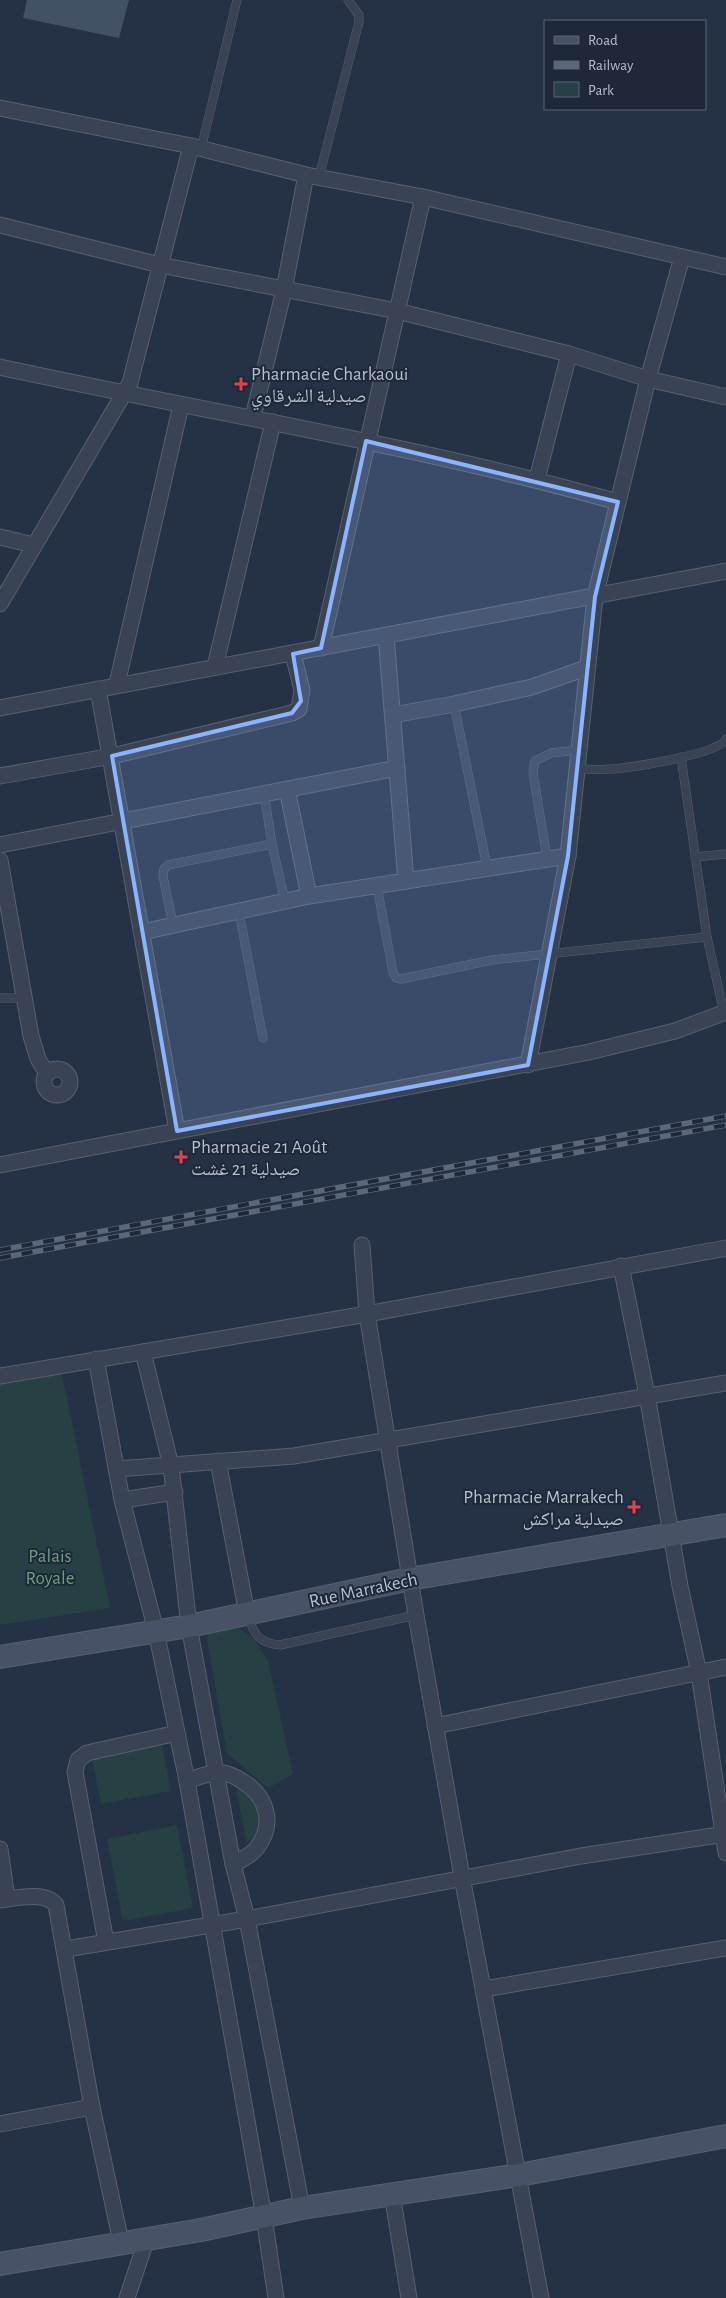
<svg xmlns="http://www.w3.org/2000/svg" width="726" height="2298" font-family="'Alegreya Sans','Noto Naskh Arabic',sans-serif">
<rect width="100%" height="100%" fill="#253144"/>
<g fill="#274044">
<polygon points="62,1374 110,1608 0,1625 0,1385"/>
<polygon points="237,1627 254,1639 268,1661 293,1774 268,1788 227,1753 207,1639 210,1628"/>
<polygon points="162,1744 171,1791 101,1804 92,1758"/>
<path d="M236,1789c6,1 13,3 18,8 2,2 3,7 4,11 4,15 1,25 -11,35z"/>
<polygon points="177,1825 193,1908 123,1921 107,1839"/>
</g>
<polygon fill="#435166" points="27,0 129,0 119,38 23,18"/>
<g fill="none" stroke-linecap="round" stroke-linejoin="round">
<defs>
<g id="lane">
<polyline points="201,149 237,0"/>
<polyline points="319,177 359,22 359,15 348,0"/>
<polyline points="454,704 487,867"/>
<polyline points="681,757 707,937 724,1013"/>
<path d="M576,769c12,0 24,1 35,0 18,-1 110,-15 115,-30"/>
<polyline points="264,793 272,844 285,901"/>
<polyline points="695,857 726,854"/>
<polyline points="547,858 533,773 535,761 551,753 578,750"/>
<polyline points="377,886 393,973 396,978 401,979 492,960 707,937"/>
<polyline points="239,912 263,1038"/>
<polyline points="173,925 163,876 164,869 168,865 272,844"/>
<polyline points="0,998 23,998"/>
<path d="M248,1616c6,19 11,27 32,29l136,-30"/>
</g>
<g id="street">
<polyline points="0,108 191,146 306,175 423,197 726,267"/>
<polyline points="0,225 160,265 397,311 569,354 648,379 726,397"/>
<path d="M0,367c206,45 415,78 618,135"/>
<polyline points="253,417 284,290 306,175"/>
<polyline points="537,479 569,354"/>
<polyline points="0,537 33,545"/>
<polyline points="0,604 130,383 191,146"/>
<polyline points="386,636 406,881"/>
<polyline points="321,648 423,197"/>
<polyline points="215,667 273,422"/>
<polyline points="117,684 181,405"/>
<polyline points="98,689 177,1131"/>
<polyline points="0,708 726,571"/>
<polyline points="393,715 454,704 532,687 586,668"/>
<polyline points="0,776 112,756 292,713 299,709 302,690 293,654"/>
<polyline points="287,789 309,896"/>
<polyline points="0,845 397,768"/>
<polyline points="0,860 31,1036 38,1059 47,1074"/>
<polyline points="142,932 309,896 568,856"/>
<polyline points="528,1065 568,856 595,597 648,379 682,257"/>
<circle cx="57" cy="1082" r="13"/>
<polyline points="0,1165 589,1052 675,1031 726,1012"/>
<polyline points="362,1245 367,1314 416,1615 462,1877 541,2298"/>
<polyline points="621,1266 647,1395 680,1586 699,1673 726,1853"/>
<polyline points="143,1352 171,1466 189,1626 233,1864 247,1919 302,2208"/>
<polyline points="96,1359 122,1500 156,1631 187,1781 264,2217 276,2298"/>
<polyline points="0,1376 367,1314 726,1248"/>
<polyline points="218,1461 247,1614"/>
<polyline points="116,1469 294,1456 726,1383"/>
<polyline points="122,1500 175,1492"/>
<polyline points="435,1726 726,1667"/>
<path d="M187,1781c9,-3 20,-8 30,-8 8,-1 18,3 25,8 25,15 34,43 14,68 -6,7 -15,11 -23,15"/>
<polyline points="0,1849 7,1899"/>
<path d="M0,1900c16,-2 46,-9 56,5l36,202 29,135"/>
<polyline points="106,1942 75,1772 78,1760 87,1753 177,1733"/>
<polyline points="66,1949 247,1919 581,1856 726,1834"/>
<polyline points="484,1989 726,1948"/>
<polyline points="0,2124 92,2107"/>
<polyline points="392,2194 409,2298"/>
<polyline points="127,2298 147,2238"/>
</g>
<g id="secondary">
<polyline points="0,1657 189,1626 410,1579 726,1525"/>
<polyline points="0,2264 201,2230 302,2208 519,2175 726,2136"/>
</g>
</defs>
<use href="#lane" stroke="#576170" stroke-width="9"/>
<use href="#street" stroke="#576170" stroke-width="17"/>
<use href="#secondary" stroke="#576170" stroke-width="24"/>
<use href="#lane" stroke="#394353" stroke-width="8"/>
<use href="#street" stroke="#394353" stroke-width="15"/>
<use href="#secondary" stroke="#475266" stroke-width="22"/>
<defs>
<g id="rail">
<polyline points="0,1250 726,1116"/>
<polyline points="0,1258 726,1125"/>
</g>
</defs>
<use href="#rail" stroke="#5b677a" stroke-width="5.5"/>
<use href="#rail" stroke="#1e2838" stroke-width="4" stroke-dasharray="11" stroke-linecap="butt"/>
</g>
<path fill="#8ab4ff" fill-opacity="0.2" stroke="#8ab4ff" stroke-width="4" stroke-linejoin="round" d="M366,441l252,61 -23,95 -27,259 -40,209 -351,66 -65,-375 180,-43 9,-12 -8,-47 28,-6z"/>
<g fill="#e0444e" stroke="#1e2838" stroke-width="2">
<path d="M238.5 376.5h5v5h5v5h-5v5h-5v-5h-5v-5h5z"/>
<path d="M178.5 1149.5h5v5h5v5h-5v5h-5v-5h-5v-5h5z"/>
<path d="M631.5 1499.5h5v5h5v5h-5v5h-5v-5h-5v-5h5z"/>
</g>
<g text-anchor="middle" stroke-width="4" stroke-linejoin="round" paint-order="stroke">
<g font-size="19" fill="#b6bfcd" stroke="#1e2838" text-anchor="start">
<text x="251" y="380">Pharmacie Charkaoui<tspan x="251" dy="22">صيدلية الشرقاوي</tspan></text>
<text x="191" y="1153">Pharmacie 21 Août<tspan x="191" dy="22">صيدلية 21 غشت</tspan></text>
<text x="624" y="1503" text-anchor="end">Pharmacie Marrakech<tspan x="624" dy="22">صيدلية مراكش</tspan></text>
</g>
<g font-size="19" fill="#6c9f79" stroke="#1e2838">
<text x="50" y="1562">Palais<tspan x="50" dy="22">Royale</tspan></text>
</g>
<g font-size="19" fill="#b6bfcd" stroke="#1e2838">
<text transform="translate(363 1589) rotate(-12)" y="7">Rue Marrakech</text>
</g>
</g>
<rect x="544" y="20" width="162" height="90" fill="#1e2838" stroke="#5b6474"/>
<rect x="554" y="36" width="25" height="8" fill="#475266" stroke="#5b6474"/>
<text x="588" y="45" font-size="15" fill="#b6bfcd">Road</text>
<rect x="554" y="61" width="25" height="8" fill="#5b677a" stroke="#5b6474"/>
<text x="588" y="70" font-size="15" fill="#b6bfcd">Railway</text>
<rect x="554" y="82" width="25" height="15" fill="#274044" stroke="#5b6474"/>
<text x="588" y="95" font-size="15" fill="#b6bfcd">Park</text>
</svg>
